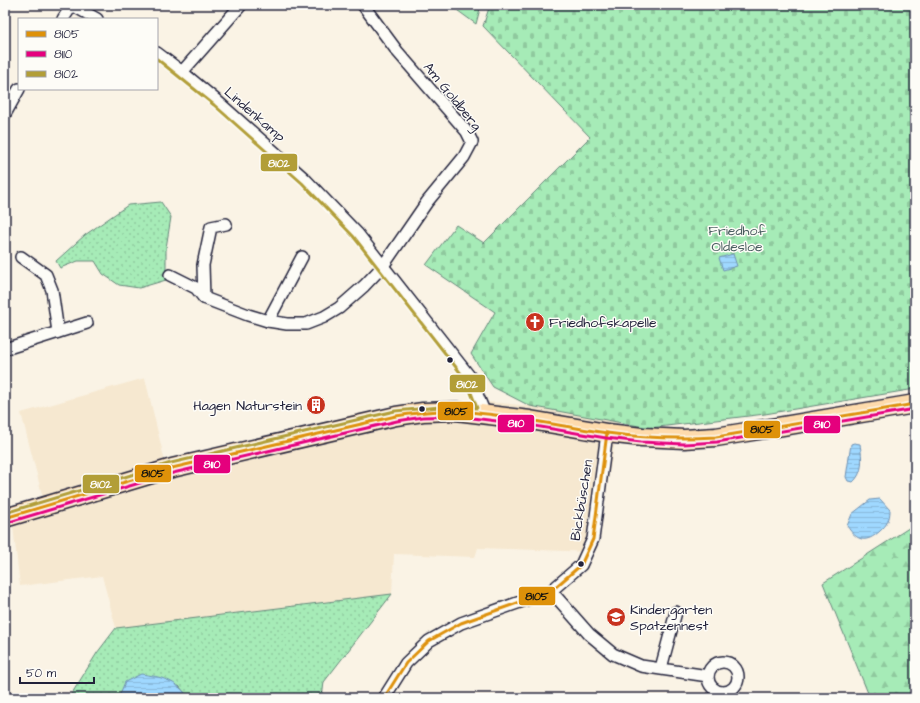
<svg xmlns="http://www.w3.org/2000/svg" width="920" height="703" font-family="'Architects Daughter',sans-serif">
<defs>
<pattern id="grass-dots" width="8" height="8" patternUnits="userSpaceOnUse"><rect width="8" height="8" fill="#a6ebb7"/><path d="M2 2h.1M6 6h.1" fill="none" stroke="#8fc99e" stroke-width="1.8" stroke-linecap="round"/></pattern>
<pattern id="forest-firs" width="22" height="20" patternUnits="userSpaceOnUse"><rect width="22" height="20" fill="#a6ebb7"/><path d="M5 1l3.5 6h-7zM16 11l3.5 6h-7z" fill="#8fc99e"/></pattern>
<pattern id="cemetery-stones" width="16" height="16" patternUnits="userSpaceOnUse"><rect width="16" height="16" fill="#a6ebb7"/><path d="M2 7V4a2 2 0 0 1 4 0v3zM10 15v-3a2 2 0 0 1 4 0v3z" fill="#8fc99e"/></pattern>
<pattern id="water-rules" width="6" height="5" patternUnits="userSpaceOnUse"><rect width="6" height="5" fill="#9fd8ff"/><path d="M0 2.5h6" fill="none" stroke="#89b9db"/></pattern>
</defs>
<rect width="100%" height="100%" fill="#faf3e5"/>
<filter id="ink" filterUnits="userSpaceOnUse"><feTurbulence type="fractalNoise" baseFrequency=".025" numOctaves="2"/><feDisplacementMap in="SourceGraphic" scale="8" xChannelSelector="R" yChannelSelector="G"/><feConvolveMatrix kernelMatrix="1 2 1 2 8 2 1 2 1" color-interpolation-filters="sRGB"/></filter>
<g filter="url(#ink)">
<polygon fill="#f6e8d0" points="145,378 165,462 351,415 415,402 490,402 530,406 619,422 594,552 478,548 475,557 394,554 392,594 116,628 102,576 20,586 11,509 43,498 21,413"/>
<g fill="url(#grass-dots)" stroke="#648679">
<polygon points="161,202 171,217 166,248 166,280 139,288 119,285 103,274 95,261 78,261 60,268 56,261 85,235 128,205"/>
<polygon points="392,594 324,682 322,698 189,698 179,686 120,694 121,698 69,698 97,653 116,628"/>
</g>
<polygon fill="url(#forest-firs)" stroke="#648679" points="915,524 915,698 870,698 823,583"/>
<polygon fill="url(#cemetery-stones)" stroke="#648679" points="490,5 915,5 915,389 765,414 650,428 530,406 493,387 471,354 495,312 426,265 456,225 484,243 590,137 483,26"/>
<polygon fill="#a6ebb7" stroke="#648679" points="450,5 481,5 476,24"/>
<g fill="url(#water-rules)" stroke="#6d8fb1">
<polygon points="733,254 737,266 723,270 719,258"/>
<path d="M854,443l6,1c2,14 4,28 -7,38l-5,-1 -2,-4 5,-33z"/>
<path d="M880,499l10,11c0,9 -3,15 -10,21 -14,13 -23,10 -33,-5l5,-12 18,-14z"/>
<path d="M141,674c21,3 35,6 48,24h-68l-1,-4 5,-12z"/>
</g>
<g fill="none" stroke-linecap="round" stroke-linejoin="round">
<defs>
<g id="minor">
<polyline points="72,5 97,19"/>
<polyline points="63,19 72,5"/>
<polyline points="157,53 182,72 217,101 305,179 357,233 470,377 485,414"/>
<polyline points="182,72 241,5"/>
<polyline points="5,114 19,89"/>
<polyline points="21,257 46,275 52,290 58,332"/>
<polyline points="170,275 196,288 204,298 248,315 268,321 287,324 306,324 324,317 339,308 364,286 383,266 427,202 464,157 472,142 467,132 397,51 363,5"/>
<polyline points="204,298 203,265 211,227 226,224"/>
<polyline points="268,321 302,257"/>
<polyline points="5,349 87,323"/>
<polyline points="551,591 589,634 613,654 641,666 708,676"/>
<circle cx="723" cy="677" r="15"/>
<polyline points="661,668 676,612"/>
<polyline points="384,698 406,663 429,641 461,623 551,591 581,565 593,539 607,433"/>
</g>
<polyline id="primary" points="5,518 172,468 396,416 423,412 456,411 530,420 607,433 642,437 684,439 716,437 753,431 915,404"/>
</defs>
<use href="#minor" stroke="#22223b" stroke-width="14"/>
<use href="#primary" stroke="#22223b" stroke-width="21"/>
<use href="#minor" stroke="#fdfcf7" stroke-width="11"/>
<use href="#primary" stroke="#fedbac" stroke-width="18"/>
<defs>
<g id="bus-1">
<path d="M5,518l167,-50 224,-52c20,-3 40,-6 60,-5 51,3 101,15 151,22 36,5 72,6 109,4l199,-33"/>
<polyline points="384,698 406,663 429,641 461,623 551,591 581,565 593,539 607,433"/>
</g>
<polyline id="bus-2" points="6,523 173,473 397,421 423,417 456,416 529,425 606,438 641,442 684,444 717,442 915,409"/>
<polyline id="bus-3" points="5,513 171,463 395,411 440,407 477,408 466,380 353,236 302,183 214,105 157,59"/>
</defs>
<use href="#bus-1" stroke="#fdfcf7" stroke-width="6"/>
<use href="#bus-2" stroke="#fdfcf7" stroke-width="6"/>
<use href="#bus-3" stroke="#fdfcf7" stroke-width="6"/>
<use href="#bus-1" stroke="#de9109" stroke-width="3"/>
<use href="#bus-2" stroke="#e5007d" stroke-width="3"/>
<use href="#bus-3" stroke="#b29e37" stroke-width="3"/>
</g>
</g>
<defs>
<symbol id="church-disc" viewBox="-11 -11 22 22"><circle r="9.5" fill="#c8321e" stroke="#fdfcf7"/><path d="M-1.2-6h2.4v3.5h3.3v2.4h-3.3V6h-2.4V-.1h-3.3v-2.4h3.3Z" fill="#fff"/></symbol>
<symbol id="building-disc" viewBox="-11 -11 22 22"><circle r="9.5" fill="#c8321e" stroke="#fdfcf7"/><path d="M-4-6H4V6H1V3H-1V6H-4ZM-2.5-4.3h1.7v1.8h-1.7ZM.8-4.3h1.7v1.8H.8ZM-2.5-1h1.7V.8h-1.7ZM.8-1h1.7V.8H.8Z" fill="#fff"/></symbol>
<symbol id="school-disc" viewBox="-11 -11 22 22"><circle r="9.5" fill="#c8321e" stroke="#fdfcf7"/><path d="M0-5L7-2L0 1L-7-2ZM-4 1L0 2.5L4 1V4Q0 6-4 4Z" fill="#fff"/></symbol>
</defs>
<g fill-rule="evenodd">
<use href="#church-disc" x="524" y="311" width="22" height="22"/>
<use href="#building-disc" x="305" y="394" width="22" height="22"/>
<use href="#school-disc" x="605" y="606" width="22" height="22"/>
</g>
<g fill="#22223b" stroke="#fdfcf7" stroke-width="1.5">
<circle cx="450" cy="360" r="3.5"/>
<circle cx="422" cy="409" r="3.5"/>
<circle cx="581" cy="564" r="3.5"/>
</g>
<g text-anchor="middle" stroke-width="3" stroke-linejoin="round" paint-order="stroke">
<g font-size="14" fill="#22223b" stroke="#fdfcf7">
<text transform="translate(453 96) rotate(51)" y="5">Am Goldberg</text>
<text transform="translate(255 114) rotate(41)" y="5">Lindenkamp</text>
<text transform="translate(581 500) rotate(-81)" y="5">Bickbüschen</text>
</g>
<g font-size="14" fill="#4a5e60" stroke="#fdfcf7">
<text x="737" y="235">Friedhof<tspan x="737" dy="16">Oldesloe</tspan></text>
</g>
<g font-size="14" fill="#22223b" stroke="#fdfcf7" text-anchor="start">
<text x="549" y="327">Friedhofskapelle</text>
<text x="302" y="410" text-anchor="end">Hagen Naturstein</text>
<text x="630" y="614">Kindergarten<tspan x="630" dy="16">Spatzennest</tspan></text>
</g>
</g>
<g stroke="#fdfcf7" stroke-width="1.5">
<rect x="260" y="153" width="38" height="19" rx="4" fill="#b29e37"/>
<rect x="449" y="374" width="37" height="19" rx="4" fill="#b29e37"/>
<rect x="437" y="401" width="37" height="20" rx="4" fill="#de9109"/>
<rect x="497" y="414" width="38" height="19" rx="4" fill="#e5007d"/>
<rect x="803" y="415" width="38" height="19" rx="4" fill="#e5007d"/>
<rect x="743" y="420" width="38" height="19" rx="4" fill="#de9109"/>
<rect x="193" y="454" width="38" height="20" rx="4" fill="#e5007d"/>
<rect x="134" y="464" width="38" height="19" rx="4" fill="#de9109"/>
<rect x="82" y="474" width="38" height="20" rx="4" fill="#b29e37"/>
<rect x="518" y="586" width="38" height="20" rx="4" fill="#de9109"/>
</g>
<g font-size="11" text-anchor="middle" font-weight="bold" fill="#fff">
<text x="279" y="167">8102</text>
<text x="467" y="388">8102</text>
<text x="516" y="427">8110</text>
<text x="822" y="428">8110</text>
<text x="212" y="468">8110</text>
<text x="101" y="488">8102</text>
</g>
<g font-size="11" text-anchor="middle" font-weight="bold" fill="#111">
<text x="456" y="415">8105</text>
<text x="762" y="433">8105</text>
<text x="153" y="477">8105</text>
<text x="537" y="600">8105</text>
</g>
<rect width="920" height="703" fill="none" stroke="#fdfcf7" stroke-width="20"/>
<rect x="10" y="10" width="900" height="683" fill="none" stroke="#22223b" stroke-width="1.5" filter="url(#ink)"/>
<rect x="18" y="18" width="140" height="72" fill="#fdfcf7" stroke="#a5a5ac"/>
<rect x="26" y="31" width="20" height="6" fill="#de9109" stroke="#a5a5ac"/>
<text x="54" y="38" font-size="12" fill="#22223b">8105</text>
<rect x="26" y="51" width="20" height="6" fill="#e5007d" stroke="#a5a5ac"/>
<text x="54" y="58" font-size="12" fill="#22223b">8110</text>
<rect x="26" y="71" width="20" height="6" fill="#b29e37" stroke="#a5a5ac"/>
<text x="54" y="78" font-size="12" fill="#22223b">8102</text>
<path d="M20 677v6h74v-6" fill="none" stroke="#22223b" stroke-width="2"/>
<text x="26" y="677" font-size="12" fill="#22223b" stroke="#fdfcf7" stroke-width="3" paint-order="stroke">50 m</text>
</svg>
